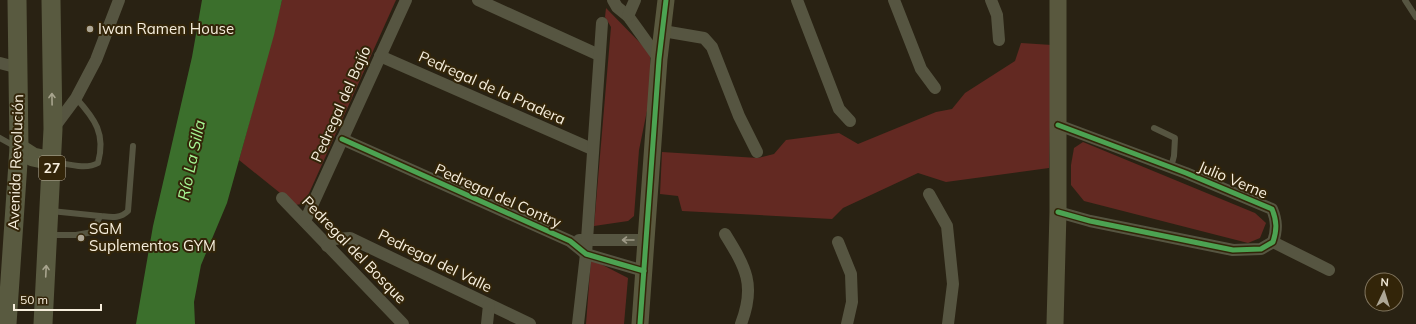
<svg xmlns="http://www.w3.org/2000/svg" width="1416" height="324" font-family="Mulish,sans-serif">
<rect width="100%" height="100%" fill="#292213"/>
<g fill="#632922">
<polygon points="282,0 396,0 306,200 302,204 295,205 239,160"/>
<polygon points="606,8 650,53 650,96 639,150 634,216 628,221 594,226 611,27 605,17"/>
<polygon points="1021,43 1052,45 1049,168 946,182 918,173 843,208 832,219 682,211 678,196 660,194 662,152 758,158 774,154 786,140 839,133 858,144 936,112 952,109 965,93 1015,61"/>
<polygon points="1083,142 1255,213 1266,223 1260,238 1248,243 1084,201 1071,185 1071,165 1074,148"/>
<polygon points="591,259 628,278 624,324 586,324"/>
</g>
<polygon fill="#3b6f2c" points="202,0 282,0 274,35 227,203 201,265 194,302 195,324 136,324 153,226 192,57"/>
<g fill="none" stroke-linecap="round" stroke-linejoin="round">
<g stroke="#565541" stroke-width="6">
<polyline points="1405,0 1416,17"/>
<polyline points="1154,128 1175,138 1174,156 1171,167"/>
<polyline points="0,138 16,147"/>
<path d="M54,162c14,2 32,8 44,1 8,-29 -3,-44 -22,-65"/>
<path d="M100,216c11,1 20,3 28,-5l5,-65"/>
<polyline points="49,235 76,235 93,232 100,216 51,211"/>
</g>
<g stroke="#565541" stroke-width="12">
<polyline points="478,0 599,55"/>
<polyline points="613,0 617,7 628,16 659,59"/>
<polyline points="797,0 839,109 850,121"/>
<polyline points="894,0 921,69 935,88"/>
<polyline points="991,0 997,15 999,40"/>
<polyline points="628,16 635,0"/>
<polyline points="663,31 704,38 712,47 739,116 757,152"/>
<polyline points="380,56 592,149"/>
<polyline points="0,63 19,68"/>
<polyline points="53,129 76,98 96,60 119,0"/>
<polyline points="342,139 570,241 586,254 644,271"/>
<polyline points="929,194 947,226 953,284 948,324"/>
<polyline points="282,198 403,324"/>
<path d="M1058,212l32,9 143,29 28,-1 12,-7c4,-12 4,-21 -1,-33l-86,-36 -128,-48"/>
<polyline points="305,221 406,0"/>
<path d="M725,234c21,34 31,51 16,90"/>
<polyline points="579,240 646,240"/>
<polyline points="838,242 851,274 852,302 847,324"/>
<polyline points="1273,242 1329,270"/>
<polyline points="327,246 334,239 350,238 530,324"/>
<polyline points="487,324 489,305"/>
<polyline points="578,324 586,254 602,23"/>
</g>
<g stroke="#59583e" stroke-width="17">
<polyline points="640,324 659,59 666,0"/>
<polyline points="1055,324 1058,212 1058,0"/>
</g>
<g stroke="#595a40" stroke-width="19">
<polyline points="19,148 33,157 52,161"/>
<polyline points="7,324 19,148 17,0"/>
<polyline points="43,324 53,129 51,0"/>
</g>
<defs>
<g id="cycleway">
<polyline points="342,139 570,241 586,254 644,271"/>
<path d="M1058,212l32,9 143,29 28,-1 12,-7c4,-12 4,-21 -1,-33l-86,-36 -128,-48"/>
<polyline points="640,324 659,59 666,0"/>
</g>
</defs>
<use href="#cycleway" stroke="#332509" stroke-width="8"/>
<use href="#cycleway" stroke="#4ca352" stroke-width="5"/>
</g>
<defs><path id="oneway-shaft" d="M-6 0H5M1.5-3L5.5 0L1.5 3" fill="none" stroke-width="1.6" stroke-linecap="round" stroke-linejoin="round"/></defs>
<g stroke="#a8a48e">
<use href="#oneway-shaft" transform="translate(52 99) rotate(-91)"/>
<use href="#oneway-shaft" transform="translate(46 271) rotate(-87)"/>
</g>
<use stroke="#9e9a87" href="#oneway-shaft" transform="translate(628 240) rotate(-180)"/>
<g fill="#aea796" stroke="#332509" stroke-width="1.5">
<circle cx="90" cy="29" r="4"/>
<circle cx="81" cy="238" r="4"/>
</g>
<g text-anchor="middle" stroke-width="4" stroke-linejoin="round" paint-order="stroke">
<rect fill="#332509" stroke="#bcb29d" stroke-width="1" x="39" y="156" width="26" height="24" rx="3"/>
<g font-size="14" font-weight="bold" fill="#f6eedd">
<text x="52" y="173">27</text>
</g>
<g font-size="15" fill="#f6eedd" stroke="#332509" text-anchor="start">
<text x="98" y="34">Iwan Ramen House</text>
<text x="89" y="234">SGM<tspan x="89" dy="17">Suplementos GYM</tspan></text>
</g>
<g font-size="15" fill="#f6eedd" stroke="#332509">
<text transform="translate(492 88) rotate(24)" y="5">Pedregal de la Pradera</text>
<text transform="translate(341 104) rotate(-66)" y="5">Pedregal del Bajío</text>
<text transform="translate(16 162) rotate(-88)" y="5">Avenida Revolución</text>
<text transform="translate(1233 180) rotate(23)" y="5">Julio Verne</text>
<text transform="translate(498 196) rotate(24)" y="5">Pedregal del Contry</text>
<text transform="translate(354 250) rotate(46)" y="5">Pedregal del Bosque</text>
<text transform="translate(435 261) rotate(26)" y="5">Pedregal del Valle</text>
</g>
<g font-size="16" font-style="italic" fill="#a7f794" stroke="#332509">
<text transform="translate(191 160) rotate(-78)" y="6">Río La Silla</text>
</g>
</g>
<g transform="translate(1384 292) rotate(4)"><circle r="19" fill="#332509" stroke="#81755e"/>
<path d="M0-3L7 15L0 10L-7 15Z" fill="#aea796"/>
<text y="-6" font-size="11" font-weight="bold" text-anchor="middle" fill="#f6eedd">N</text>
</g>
<path d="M14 304v6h87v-6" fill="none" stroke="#f6eedd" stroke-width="2"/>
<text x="20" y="304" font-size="12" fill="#f6eedd" stroke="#332509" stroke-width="3" paint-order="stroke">50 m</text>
</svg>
